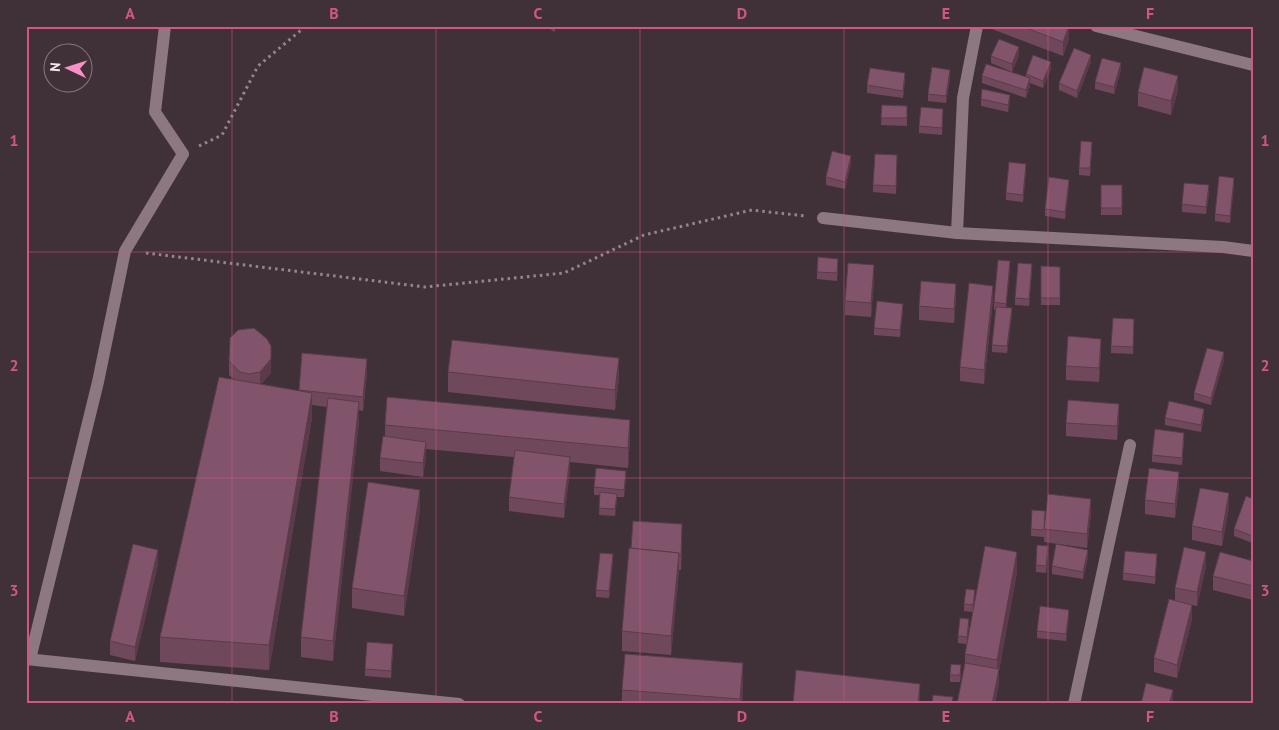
<svg xmlns="http://www.w3.org/2000/svg" width="1279" height="730" font-family="'PT Sans',sans-serif">
<rect width="100%" height="100%" fill="#403138"/>
<g fill="none" stroke-linecap="round" stroke-linejoin="round">
<g stroke="#93878d" stroke-width="3" stroke-dasharray="2.5 4" stroke-linecap="butt">
<polyline points="199,146 222,135 258,66 306,26"/>
<polyline points="146,253 425,287 564,273 644,235 752,210 805,216"/>
</g>
<g stroke="#8d7781" stroke-width="12">
<polyline points="1096,26 1253,65"/>
<polyline points="823,218 957,233 1223,247 1253,251"/>
<polyline points="957,233 963,98 977,26"/>
<polyline points="26,659 459,704"/>
<polyline points="30,659 98,382 125,251 183,154 155,112 165,26"/>
<polyline points="1074,704 1130,445"/>
</g>
</g>
<g fill="#70485c">
<polygon points="547,26 558,26 554,32"/>
<polygon points="992,26 1069,26 1069,39 1063,56 992,29"/>
<polygon points="1019,55 1012,72 991,63 991,56"/>
<polygon points="1091,62 1077,98 1059,90 1059,83"/>
<polygon points="1051,69 1043,88 1030,83 1030,86 1026,98 982,83 982,76 1026,77 1026,74"/>
<polygon points="1121,70 1114,94 1095,89 1095,82"/>
<polygon points="950,77 946,103 928,101 928,94"/>
<polygon points="905,80 903,98 867,93 867,85"/>
<polygon points="1178,90 1171,115 1138,106 1138,92"/>
<polygon points="981,99 1010,102 1008,112 981,106"/>
<polygon points="882,105 907,106 907,126 881,125"/>
<polygon points="943,116 942,135 919,133 919,126"/>
<polygon points="1092,149 1090,176 1079,175 1079,168"/>
<polygon points="897,155 896,194 873,192 873,185"/>
<polygon points="851,163 845,189 826,185 826,177"/>
<polygon points="1026,171 1023,202 1006,200 1006,193"/>
<rect x="1101" y="185" width="21" height="30"/>
<polygon points="1234,185 1230,223 1215,221 1215,214"/>
<polygon points="1069,187 1065,219 1045,216 1045,209"/>
<polygon points="1209,193 1206,214 1182,212 1182,204"/>
<polygon points="838,266 837,281 817,279 817,272"/>
<polygon points="1041,266 1060,267 1060,305 1041,305"/>
<polygon points="1010,268 1006,308 1012,315 1007,353 992,352 992,345 996,310 994,310 994,302"/>
<polygon points="1032,271 1029,306 1015,305 1015,298"/>
<polygon points="874,279 871,317 845,315 845,301"/>
<polygon points="956,297 954,323 919,320 919,306"/>
<polygon points="993,300 984,384 960,381 960,367"/>
<polygon points="903,311 900,337 874,335 874,328"/>
<polygon points="1134,326 1133,354 1111,353 1111,346"/>
<polygon points="1101,353 1099,382 1066,380 1066,366"/>
<polygon points="1224,360 1211,405 1194,400 1194,393"/>
<polygon points="229,361 271,373 261,384 299,391 367,373 363,411 359,410 359,421 333,661 301,657 301,637 327,407 312,405 312,418 269,670 160,662 160,637 234,379 229,375"/>
<polygon points="448,372 619,378 615,410 448,392"/>
<polygon points="1204,416 1201,432 1165,425 1165,418"/>
<polygon points="1119,418 1117,440 1066,436 1066,423"/>
<polygon points="385,425 630,439 628,468 570,462 570,471 564,518 509,511 509,497 514,457 426,449 426,456 423,477 380,471 380,458 385,436"/>
<polygon points="1184,440 1182,465 1152,462 1152,455"/>
<polygon points="626,478 624,497 617,497 615,516 599,515 600,495 594,495 594,487"/>
<polygon points="1179,486 1175,518 1145,514 1145,500"/>
<polygon points="1253,499 1253,543 1234,536 1234,529"/>
<polygon points="1229,507 1222,546 1192,540 1192,526"/>
<polygon points="420,510 404,616 352,608 352,588"/>
<polygon points="1045,511 1091,513 1087,548 1044,542 1044,536 1044,537 1031,536 1031,529"/>
<polygon points="682,538 681,570 679,570 671,655 622,651 622,631"/>
<polygon points="1048,553 1046,573 1036,572 1036,565"/>
<polygon points="1088,557 1083,579 1052,574 1052,566"/>
<polygon points="613,561 609,598 596,597 596,590"/>
<polygon points="1157,561 1155,584 1123,580 1123,573"/>
<polygon points="1253,561 1253,600 1213,590 1213,576"/>
<polygon points="158,564 135,661 110,655 110,641"/>
<polygon points="1206,566 1197,606 1192,605 1192,619 1177,678 1154,672 1154,658 1175,601 1175,588"/>
<polygon points="1017,572 999,671 999,683 995,704 957,704 965,663 965,654 967,644 958,643 958,636 969,626 967,641"/>
<polygon points="975,597 973,612 964,611 964,604"/>
<polygon points="1069,617 1066,641 1037,638 1037,631"/>
<polygon points="393,651 391,678 365,676 365,669"/>
<polygon points="961,672 960,682 950,682 950,675"/>
<polygon points="743,683 742,704 622,704 622,690"/>
</g>
<g fill="#5b3b4b">
<polygon points="554,26 558,26 554,32"/>
<polygon points="1069,26 1069,39 1063,56 1063,42"/>
<polygon points="1019,47 1019,55 1012,72 1012,64"/>
<polygon points="1091,55 1091,62 1077,98 1077,91"/>
<polygon points="1051,62 1051,69 1043,88 1043,81"/>
<polygon points="1121,63 1121,70 1114,94 1114,87"/>
<polygon points="950,70 950,77 946,103 946,96"/>
<polygon points="905,73 905,80 903,98 903,91"/>
<polygon points="1178,76 1178,90 1171,115 1171,101"/>
<polygon points="1030,78 1030,86 1026,98 1026,90"/>
<polygon points="1010,95 1010,102 1008,112 1008,105"/>
<polygon points="851,156 851,163 845,189 845,182"/>
<polygon points="1026,164 1026,171 1023,202 1023,195"/>
<polygon points="1234,178 1234,185 1230,223 1230,216"/>
<polygon points="1069,180 1069,187 1065,219 1065,212"/>
<polygon points="1209,185 1209,193 1206,214 1206,207"/>
<polygon points="1010,261 1010,268 1006,311 1006,304"/>
<polygon points="1032,264 1032,271 1029,306 1029,299"/>
<polygon points="874,265 874,279 871,317 871,303"/>
<polygon points="956,284 956,297 954,323 954,309"/>
<polygon points="993,286 993,300 984,384 984,370"/>
<polygon points="903,304 903,311 900,337 900,330"/>
<polygon points="1012,308 1012,315 1007,353 1007,346"/>
<polygon points="1101,339 1101,353 1099,382 1099,368"/>
<polygon points="1224,352 1224,360 1211,405 1211,398"/>
<polygon points="619,358 619,378 615,410 615,390"/>
<polygon points="271,359 271,373 260,386 260,372"/>
<polygon points="367,359 367,373 363,411 363,397"/>
<polygon points="312,393 312,418 269,670 269,645"/>
<polygon points="359,402 359,421 333,661 333,641"/>
<polygon points="1119,404 1119,418 1117,440 1117,426"/>
<polygon points="1204,409 1204,416 1201,432 1201,425"/>
<polygon points="630,420 630,439 628,468 628,448"/>
<polygon points="1184,433 1184,440 1182,465 1182,458"/>
<polygon points="426,442 426,456 423,477 423,463"/>
<polygon points="570,457 570,471 564,518 564,504"/>
<polygon points="626,471 626,478 624,497 624,490"/>
<polygon points="1179,472 1179,486 1175,518 1175,504"/>
<polygon points="420,490 420,510 404,616 404,596"/>
<polygon points="1229,493 1229,507 1222,546 1222,532"/>
<polygon points="617,494 617,501 615,516 615,509"/>
<polygon points="1091,499 1091,513 1087,548 1087,534"/>
<polygon points="682,524 682,538 681,570 681,556"/>
<polygon points="158,550 158,564 135,661 135,647"/>
<polygon points="1088,550 1088,557 1083,579 1083,572"/>
<polygon points="1017,552 1017,572 999,671 999,683 995,704 992,704 997,677 997,660"/>
<polygon points="1206,552 1206,566 1197,606 1197,592"/>
<polygon points="679,553 679,572 671,655 671,636"/>
<polygon points="613,554 613,561 609,598 609,591"/>
<polygon points="1157,554 1157,561 1155,584 1155,577"/>
<polygon points="975,590 975,597 973,612 973,605"/>
<polygon points="1192,605 1192,619 1177,678 1177,665"/>
<polygon points="1069,610 1069,617 1066,641 1066,634"/>
<polygon points="743,663 743,683 742,704 740,704"/>
<polygon points="920,684 920,704 918,704"/>
<polygon points="1173,690 1173,704 1169,704"/>
</g>
<g fill="#82546b" stroke="#5b3b4b">
<polygon points="1021,26 1069,26 1063,42"/>
<polygon points="999,39 1019,47 1012,64 991,56"/>
<polygon points="1074,48 1091,55 1077,91 1059,83"/>
<polygon points="1033,55 1051,62 1043,81 1026,74"/>
<polygon points="1102,58 1121,63 1114,87 1095,82"/>
<polygon points="986,64 1030,78 1026,90 982,76"/>
<polygon points="932,67 950,70 946,96 928,94"/>
<polygon points="1144,67 1178,76 1171,101 1138,92"/>
<polygon points="870,68 905,73 903,91 867,85"/>
<polygon points="982,89 1010,95 1008,105 981,99"/>
<polygon points="882,105 907,106 907,118 881,118"/>
<polygon points="921,107 943,109 942,128 919,126"/>
<polygon points="1081,141 1092,142 1090,168 1079,168"/>
<polygon points="832,151 851,156 845,182 826,177"/>
<polygon points="875,154 897,155 896,186 873,185"/>
<polygon points="1009,162 1026,164 1023,195 1006,193"/>
<polygon points="1219,176 1234,178 1230,216 1215,214"/>
<polygon points="1049,177 1069,180 1065,212 1045,209"/>
<polygon points="1184,183 1209,185 1206,207 1182,204"/>
<rect x="1101" y="185" width="21" height="23"/>
<polygon points="818,257 838,259 837,273 817,272"/>
<polygon points="998,260 1010,261 1006,304 994,302"/>
<polygon points="848,263 874,265 871,303 845,301"/>
<polygon points="1018,263 1032,264 1029,299 1015,298"/>
<polygon points="1041,266 1060,267 1060,298 1041,298"/>
<polygon points="921,281 956,284 954,309 919,306"/>
<polygon points="969,283 993,286 984,370 960,367"/>
<polygon points="877,301 903,304 900,330 874,328"/>
<polygon points="996,307 1012,308 1007,346 992,345"/>
<polygon points="1113,318 1134,319 1133,347 1111,346"/>
<polygon points="254,328 267,339 271,346 271,359 260,372 249,374 240,372 229,361 230,338 238,330"/>
<polygon points="1068,336 1101,339 1099,368 1066,366"/>
<polygon points="452,340 619,358 615,390 448,372"/>
<polygon points="1207,348 1224,352 1211,398 1194,393"/>
<polygon points="302,353 367,359 363,397 299,390"/>
<polygon points="219,377 312,393 269,645 160,637"/>
<polygon points="387,397 630,420 628,448 385,425"/>
<polygon points="328,398 359,402 333,641 301,637"/>
<polygon points="1068,400 1119,404 1117,426 1066,423"/>
<polygon points="1169,401 1204,409 1201,425 1165,418"/>
<polygon points="1155,429 1184,433 1182,458 1152,455"/>
<polygon points="383,436 426,442 423,463 380,458"/>
<polygon points="515,450 570,457 564,504 509,497"/>
<polygon points="596,468 626,471 624,490 594,487"/>
<polygon points="1149,468 1179,472 1175,504 1145,500"/>
<polygon points="368,482 420,490 404,596 352,588"/>
<polygon points="1200,488 1229,493 1222,532 1192,526"/>
<polygon points="600,492 617,494 615,509 599,508"/>
<polygon points="1048,494 1091,499 1087,534 1044,529"/>
<polygon points="1246,496 1253,499 1253,536 1234,529"/>
<polygon points="1032,510 1045,511 1044,530 1031,529"/>
<polygon points="633,521 682,524 681,556 679,556 679,553 631,548"/>
<polygon points="133,544 158,550 135,647 110,641"/>
<polygon points="1056,544 1088,550 1083,572 1052,566"/>
<polygon points="1037,545 1048,546 1046,566 1036,565"/>
<polygon points="985,546 1017,552 997,660 965,654"/>
<polygon points="1184,547 1206,552 1197,592 1175,588"/>
<polygon points="629,548 679,553 671,636 622,631"/>
<polygon points="1125,551 1157,554 1155,577 1123,573"/>
<polygon points="1220,552 1253,561 1253,586 1213,576"/>
<polygon points="600,553 613,554 609,591 596,590"/>
<polygon points="966,589 975,590 973,605 964,604"/>
<polygon points="1169,599 1192,605 1177,665 1154,658"/>
<polygon points="1040,606 1069,610 1066,634 1037,631"/>
<polygon points="960,618 969,619 967,637 958,636"/>
<polygon points="367,642 393,644 391,671 365,669"/>
<polygon points="625,654 743,663 740,699 622,690"/>
<polygon points="965,663 999,669 992,704 957,704"/>
<polygon points="951,664 961,665 960,675 950,675"/>
<polygon points="796,670 920,684 918,704 793,704"/>
<polygon points="1146,683 1173,690 1169,704 1141,704"/>
<polygon points="933,695 953,697 952,704 932,704"/>
</g>
<path fill="none" stroke="#d05686" stroke-width="1" stroke-opacity="0.55" d="M232,26v678M436,26v678M640,26v678M844,26v678M1048,26v678M26,252h1227M26,478h1227"/>
<rect width="1279" height="730" fill="none" stroke="#403138" stroke-width="55"/>
<g transform="translate(68 68) rotate(274)"><circle r="24" fill="#403138" stroke="#867980"/>
<path d="M0-4L9 19L0 12L-9 19Z" fill="#fa8fc6"/>
<text y="-8" font-size="14" font-weight="bold" text-anchor="middle" fill="#f0e6eb">N</text>
</g>
<rect x="28" y="28" width="1224" height="674" fill="none" stroke="#d05686" stroke-width="2"/>
<g font-size="16" text-anchor="middle" font-weight="bold" fill="#d05686">
<text x="130" y="19">A</text>
<text x="334" y="19">B</text>
<text x="538" y="19">C</text>
<text x="742" y="19">D</text>
<text x="946" y="19">E</text>
<text x="1150" y="19">F</text>
<text x="14" y="146">1</text>
<text x="1265" y="146">1</text>
<text x="14" y="371">2</text>
<text x="1265" y="371">2</text>
<text x="14" y="596">3</text>
<text x="1265" y="596">3</text>
<text x="130" y="722">A</text>
<text x="334" y="722">B</text>
<text x="538" y="722">C</text>
<text x="742" y="722">D</text>
<text x="946" y="722">E</text>
<text x="1150" y="722">F</text>
</g>
</svg>
